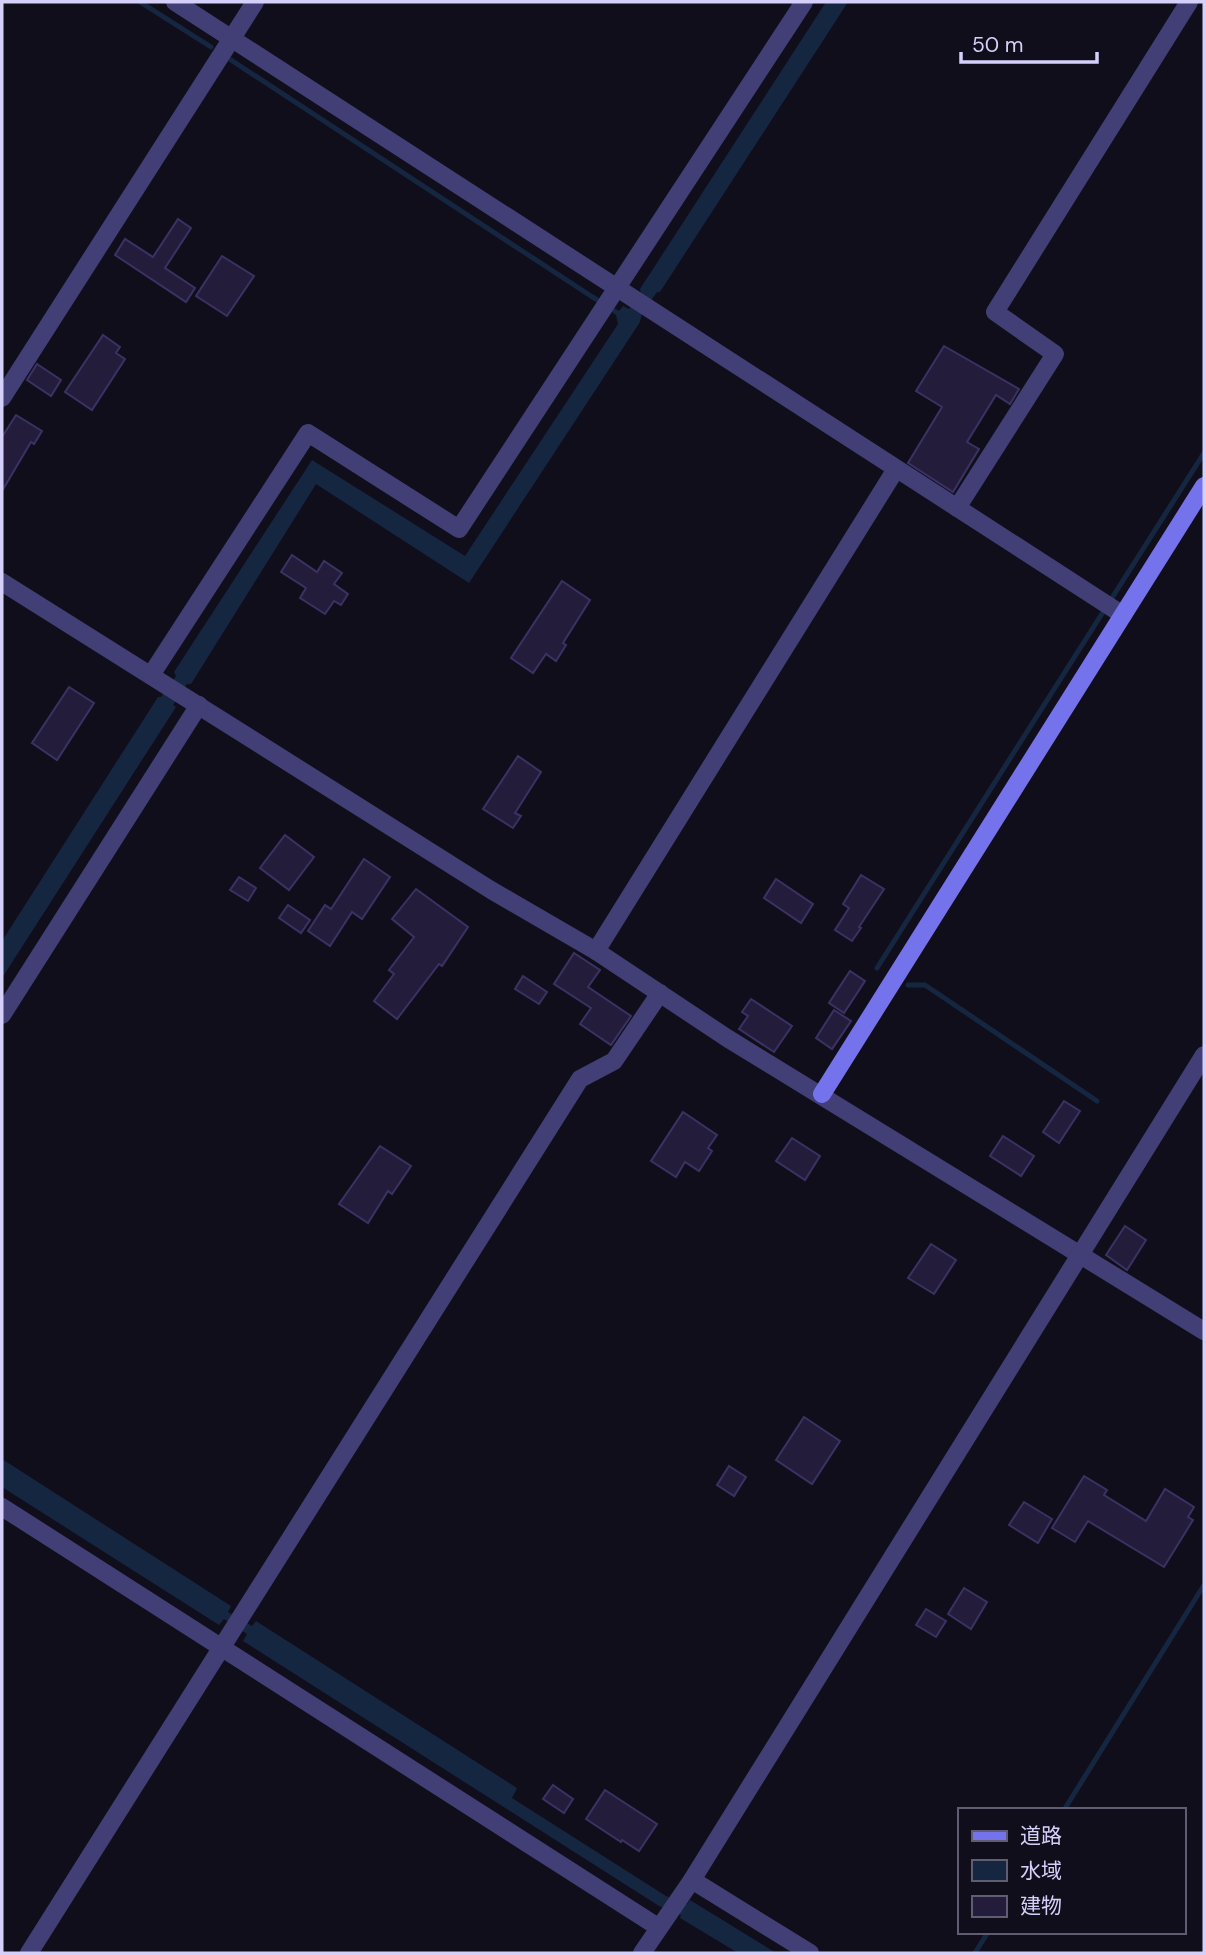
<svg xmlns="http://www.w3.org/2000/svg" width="1206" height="1955" font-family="'DM Sans','Noto Sans JP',sans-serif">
<rect width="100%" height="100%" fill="#110e1c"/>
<g fill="#152640">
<polygon points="826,2 848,2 660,292 657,292 642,313 640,322 469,583 316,484 191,684 187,684 173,705 176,707 2,978 2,941 158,697 161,697 176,676 174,672 312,460 465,556 618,324 616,315 592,299 594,295 619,311 623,306 629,309 641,294 640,289"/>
<polygon points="2,1459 231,1606 228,1612 252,1626 256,1621 517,1788 512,1798 666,1896 687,1904 690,1900 776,1953 738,1953 680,1918 681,1915 659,1906 243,1641 247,1634 224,1619 219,1625 2,1487"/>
</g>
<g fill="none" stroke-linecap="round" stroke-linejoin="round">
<g stroke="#152640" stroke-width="5">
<polyline points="140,2 211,47"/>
<polyline points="231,60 597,300"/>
<polyline points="877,968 1204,453"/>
<polyline points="908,985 925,985 1097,1101"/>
<polyline points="1064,1810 1204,1585"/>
<polyline points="975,1953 988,1932"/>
</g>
</g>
<g fill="#231d3b" stroke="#3b3264" stroke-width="2">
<polygon points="178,219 191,228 165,268 195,288 186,302 115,255 125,239 153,257"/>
<polygon points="222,256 254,276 227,316 196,296"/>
<polygon points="103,335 120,347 116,353 125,359 92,410 65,392"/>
<polygon points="944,346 1019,389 1010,404 996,395 967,442 979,449 953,492 908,463 942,407 916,391"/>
<polygon points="37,364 61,380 51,396 27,380"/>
<polygon points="16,415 42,431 34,444 31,442 2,491 2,437"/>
<polygon points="292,555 317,572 324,561 342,573 334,584 348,594 341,605 334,601 325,614 300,598 306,588 281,572"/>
<polygon points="562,581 590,600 563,643 566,645 556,661 546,654 533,673 511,658"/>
<polygon points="69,687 94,703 57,760 32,743"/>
<polygon points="518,756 541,772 515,813 521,816 513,828 483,809"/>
<polygon points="285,835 314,857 289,890 260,868"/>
<polygon points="364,859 390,877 362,919 352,912 330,946 308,931 325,905 331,909"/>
<polygon points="861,875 884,889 859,927 861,928 852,941 835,930 849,908 843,904"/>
<polygon points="239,877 256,888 248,901 230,890"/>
<polygon points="776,879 813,904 801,923 764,898"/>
<polygon points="416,889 468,927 442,966 439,964 397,1019 374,1001 394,974 389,970 414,937 392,919"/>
<polygon points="288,905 310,920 301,933 279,918"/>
<polygon points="574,953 600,970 588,987 631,1016 611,1045 580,1024 591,1008 554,984"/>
<polygon points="850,971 865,981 844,1013 829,1003"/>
<polygon points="523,976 547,992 539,1004 515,989"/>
<polygon points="751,999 792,1026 774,1052 739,1029 748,1016 742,1012"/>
<polygon points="834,1010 851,1021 832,1049 816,1038"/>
<polygon points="1064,1101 1080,1111 1059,1143 1043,1132"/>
<polygon points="683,1112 717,1135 708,1148 712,1151 699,1171 685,1162 676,1177 651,1161"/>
<polygon points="1003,1136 1034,1156 1021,1176 990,1156"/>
<polygon points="792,1138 820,1156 805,1180 776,1161"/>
<polygon points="380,1146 411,1166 392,1194 388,1191 368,1223 339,1204"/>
<polygon points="1125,1226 1146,1240 1127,1270 1106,1255"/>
<polygon points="931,1244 956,1260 934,1294 908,1278"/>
<polygon points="804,1417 840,1441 812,1484 776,1460"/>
<polygon points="729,1466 746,1477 734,1496 717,1485"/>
<polygon points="1084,1476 1107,1490 1104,1495 1146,1521 1165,1489 1194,1507 1188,1517 1193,1520 1164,1567 1088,1521 1075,1542 1052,1528"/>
<polygon points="1024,1502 1052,1519 1038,1543 1009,1525"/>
<polygon points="964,1588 987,1602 971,1629 948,1614"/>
<polygon points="926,1609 946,1621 936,1637 916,1625"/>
<polygon points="553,1785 573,1799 564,1813 543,1799"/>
<polygon points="605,1790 657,1824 639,1851 622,1840 621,1842 586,1819"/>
</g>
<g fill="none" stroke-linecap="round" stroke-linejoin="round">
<g stroke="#413f75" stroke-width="18">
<polyline points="175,2 1123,615"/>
<polyline points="2,398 255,2"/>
<polyline points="957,508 1055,354 995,312 1189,2"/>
<polyline points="2,582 491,890 596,951 727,1038 1204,1331"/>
<polyline points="151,675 308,433 459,529 804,2"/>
<polyline points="596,951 896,469"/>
<polyline points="2,1015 199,705"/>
<polyline points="2,1507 658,1927"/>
<polyline points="692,1880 810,1953"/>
<polyline points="29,1953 580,1079 614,1061 660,993"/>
<polyline points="642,1953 692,1880 1204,1055"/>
</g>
<polyline stroke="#7573ec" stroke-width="18" points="822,1094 1204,486"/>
</g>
<rect width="1206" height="1955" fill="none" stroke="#d4d0f9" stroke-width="7"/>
<rect x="958" y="1808" width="228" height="126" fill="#110e1c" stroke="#5f5c74" stroke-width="2"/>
<rect x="972" y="1831" width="35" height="10" fill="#7573ec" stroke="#5f5c74" stroke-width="2"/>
<text x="1020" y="1843" font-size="21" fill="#d4d0f9">道路</text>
<rect x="972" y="1860" width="35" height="21" fill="#152640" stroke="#5f5c74" stroke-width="2"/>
<text x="1020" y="1878" font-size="21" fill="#d4d0f9">水域</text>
<rect x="972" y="1896" width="35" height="21" fill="#231d3b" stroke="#5f5c74" stroke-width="2"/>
<text x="1020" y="1913" font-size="21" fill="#d4d0f9">建物</text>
<path d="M961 52v10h136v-10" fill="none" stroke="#d4d0f9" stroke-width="3.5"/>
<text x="972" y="52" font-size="21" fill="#d4d0f9" stroke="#110e1c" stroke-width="5" paint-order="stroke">50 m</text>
</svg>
